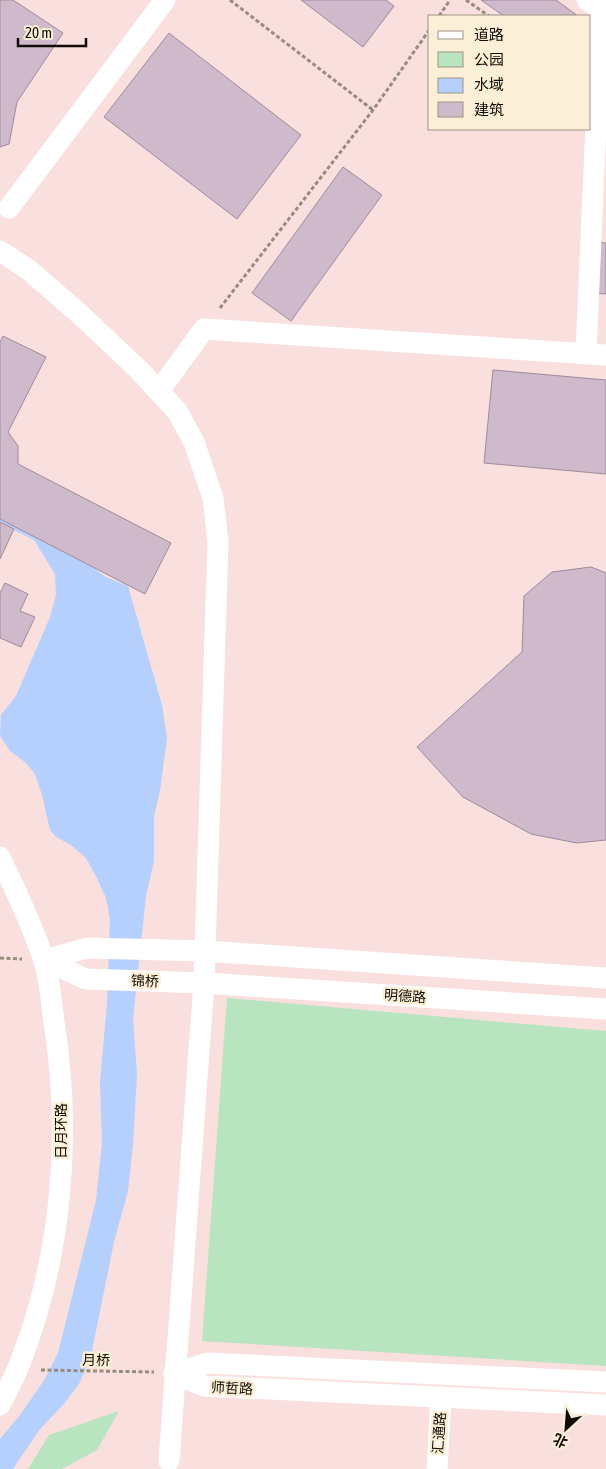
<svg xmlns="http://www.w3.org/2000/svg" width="606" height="1469" font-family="'Asap Condensed','Noto Sans SC',sans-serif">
<rect width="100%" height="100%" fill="#fbefd7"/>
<path fill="#fadfdf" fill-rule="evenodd" d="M0,0h606v1469h-606zM430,16h160v113h-160z"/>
<g fill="#b8e5c0">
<polygon points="227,998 606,1031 606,1366 202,1341"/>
<polygon points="119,1411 97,1450 62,1469 28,1469 49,1435"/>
</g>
<polygon fill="#b5d0fd" points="0,515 86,563 106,577 128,586 162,705 167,738 160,791 154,816 154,861 146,896 133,1019 137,1074 133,1144 128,1191 114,1242 91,1356 79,1384 63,1405 40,1429 13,1469 0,1469 0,1439 20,1415 45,1379 58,1353 96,1200 102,1143 100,1082 107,1003 110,919 106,898 96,876 86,858 71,845 56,837 50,830 42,795 35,774 26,763 10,751 0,736 1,715 16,696 50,617 56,595 55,574 34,540 0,523"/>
<g fill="#cfbacb" stroke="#9e8a9a">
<polygon points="0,0 13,0 63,33 17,102 9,144 0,147"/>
<polygon points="301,0 386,0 394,6 363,47"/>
<polygon points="481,0 556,0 578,16 504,16"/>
<polygon points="169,33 301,135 237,219 104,117"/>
<polygon points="343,167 382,195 291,321 252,293"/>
<polygon points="596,242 606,243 606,294 593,293"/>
<polygon points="3,336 46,357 8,432 18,446 18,464 171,543 145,594 0,519 0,342"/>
<polygon points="493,370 606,380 606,474 484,463"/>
<polygon points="0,522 14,529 0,559"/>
<polygon points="591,567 606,573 606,840 577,843 531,834 463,797 417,747 522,652 524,596 552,572"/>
<polygon points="5,583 28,594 20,611 35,617 21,647 0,638 0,593"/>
</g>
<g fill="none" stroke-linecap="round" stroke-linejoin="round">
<g stroke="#968d7d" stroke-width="3" stroke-dasharray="4 2.5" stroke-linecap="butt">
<polyline points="230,0 373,110"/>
<polyline points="466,0 489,16"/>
<polyline points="439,16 450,0"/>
<polyline points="220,308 373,110 430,29"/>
<polyline points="0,958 22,959"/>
<polyline points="41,1370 154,1372"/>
</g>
<g stroke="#fff" stroke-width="21">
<polyline points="9,208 165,0"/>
<polyline points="0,251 29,270 83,317 140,371 177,411 194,442 213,498 218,542 204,983 169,1461"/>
<polyline points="586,353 601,10 587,0"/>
<polyline points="159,391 204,329 606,355"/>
<path d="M0,857c15,33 32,66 43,101 7,20 8,43 11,64 18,114 8,237 -36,346 -5,12 -12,25 -18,37"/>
<polyline points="44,960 86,979 204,983 606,1009"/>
<polyline points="44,960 87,948 205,951 606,978"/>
<polyline points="174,1373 204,1386 606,1405"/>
<polyline points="174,1373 208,1363 606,1382"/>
<polyline points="437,1469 441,1397"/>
</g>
</g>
<g text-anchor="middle" stroke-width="5" stroke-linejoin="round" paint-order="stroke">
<g font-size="14" fill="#100c05" stroke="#fbefd7">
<text transform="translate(145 981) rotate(2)" y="5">锦桥</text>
<text transform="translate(405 996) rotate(4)" y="5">明德路</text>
<text transform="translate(61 1131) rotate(-90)" y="5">日月环路</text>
<text transform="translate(96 1360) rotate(1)" y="5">月桥</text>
<text transform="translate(232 1388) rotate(3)" y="5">师哲路</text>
<text transform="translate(439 1433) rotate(-86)" y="5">汇通路</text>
</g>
</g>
<rect x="428" y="15" width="162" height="115" fill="#fbefd7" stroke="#9d9483"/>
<rect x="438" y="31" width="25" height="8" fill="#ffffff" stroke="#9d9483"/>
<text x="474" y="40" font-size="15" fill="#100c05">道路</text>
<rect x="438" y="52" width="25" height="15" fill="#b8e5c0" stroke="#9d9483"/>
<text x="474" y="65" font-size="15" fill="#100c05">公园</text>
<rect x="438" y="78" width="25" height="15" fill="#b5d0fd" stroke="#9d9483"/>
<text x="474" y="90" font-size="15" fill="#100c05">水域</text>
<rect x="438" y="102" width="25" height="15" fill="#cfbacb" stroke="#9d9483"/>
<text x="474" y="115" font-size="15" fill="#100c05">建筑</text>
<g transform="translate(566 1429) rotate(206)" stroke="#fbefd7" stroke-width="4" paint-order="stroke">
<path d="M0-4L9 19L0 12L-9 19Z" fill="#100c05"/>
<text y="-8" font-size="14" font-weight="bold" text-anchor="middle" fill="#100c05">北</text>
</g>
<path d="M18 38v8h68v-8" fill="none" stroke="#100c05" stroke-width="2.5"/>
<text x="25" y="38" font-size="15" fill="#100c05" stroke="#fbefd7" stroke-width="4" paint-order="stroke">20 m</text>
</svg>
